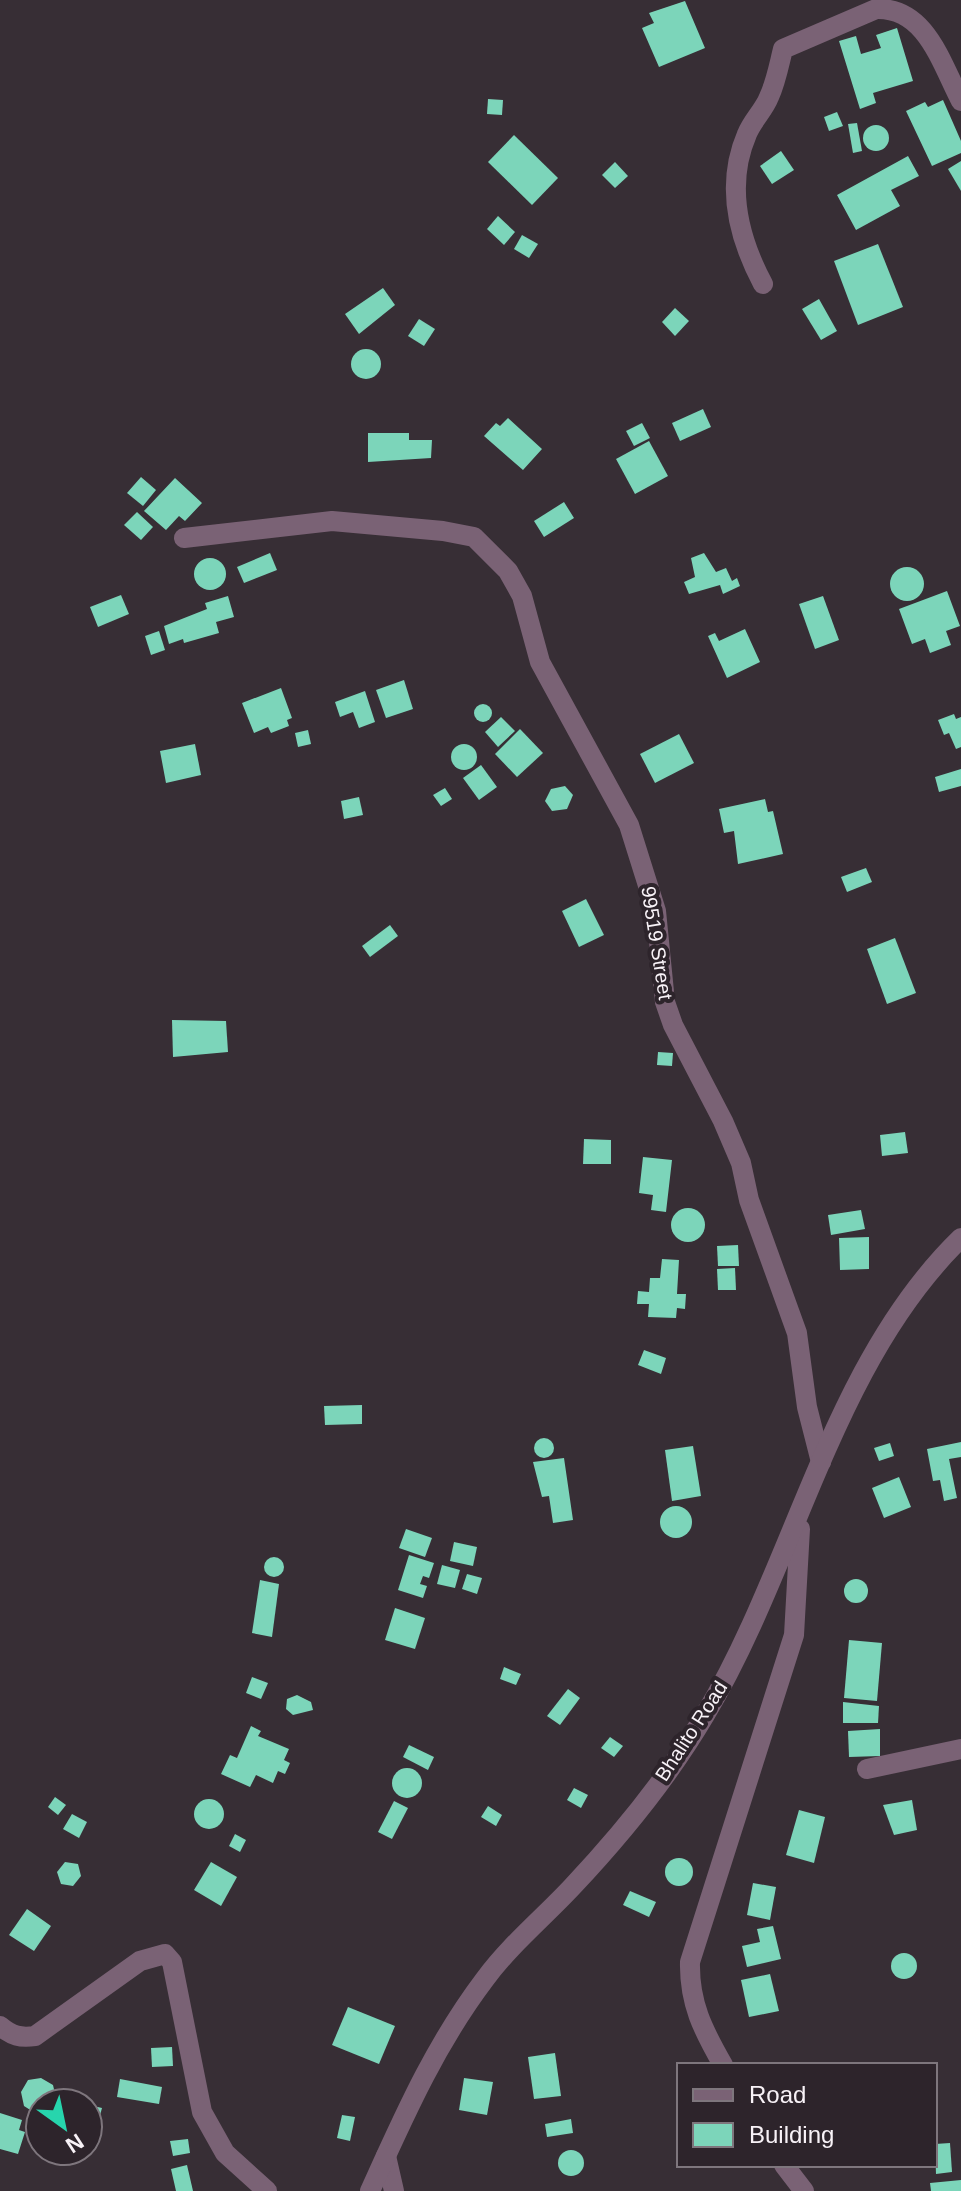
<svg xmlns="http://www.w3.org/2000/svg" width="961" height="2191" font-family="Arial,sans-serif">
<rect width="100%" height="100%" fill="#372e35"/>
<g fill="#7cd5ba">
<polygon points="685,1 705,48 659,67 642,28 654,23 649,13"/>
<polygon points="897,28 913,81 873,93 876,103 860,109 839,41 856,36 861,54 881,48 876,35"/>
<polygon points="488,99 503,100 502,115 487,114"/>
<polygon points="943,100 961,141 961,153 932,166 906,111 925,102 928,107"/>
<polygon points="837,112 843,126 829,131 824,117"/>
<polygon points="857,123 862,151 853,153 848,124"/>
<circle cx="876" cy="138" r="13"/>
<polygon points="514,135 558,178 532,205 488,162"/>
<polygon points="781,151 794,170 772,184 760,166"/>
<polygon points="908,156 919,176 891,190 900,206 856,230 837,195"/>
<polygon points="961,161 961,191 948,169"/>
<polygon points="615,162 628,176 615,188 602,175"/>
<polygon points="498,216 515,232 504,245 487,229"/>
<polygon points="522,235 538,244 529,258 514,249"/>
<polygon points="878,244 903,307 858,325 834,261"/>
<polygon points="383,288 395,305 359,334 345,314"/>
<polygon points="819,299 837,331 821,340 802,309"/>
<polygon points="675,308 689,321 675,336 662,322"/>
<polygon points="419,319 435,329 424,346 408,336"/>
<circle cx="366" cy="364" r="15"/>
<polygon points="703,409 711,427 680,441 672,423"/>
<polygon points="508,418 542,449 523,470 484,436 496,423 500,426"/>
<polygon points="642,423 650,438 634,446 626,431"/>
<polygon points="368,433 409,433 409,440 432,440 431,458 368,462"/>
<polygon points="649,441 668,476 635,494 616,459"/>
<polygon points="141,477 156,490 143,506 127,493"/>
<polygon points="175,478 202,503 185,521 179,516 166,530 144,511"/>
<polygon points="564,502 574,518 544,537 534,521"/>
<polygon points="137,512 153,527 141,540 124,525"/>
<polygon points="270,553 277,570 244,583 237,567"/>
<polygon points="704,553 716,572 726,568 732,581 737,578 740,586 723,594 720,585 689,594 684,582 695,577 691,558"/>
<circle cx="210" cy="574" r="16"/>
<circle cx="907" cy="584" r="17"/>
<polygon points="947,591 960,626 946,631 951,645 930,653 925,639 912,644 899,609"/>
<polygon points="121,595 129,614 98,627 90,607"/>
<polygon points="228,596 234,617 216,622 219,633 184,643 183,639 169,644 164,626 207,609 205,603"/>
<polygon points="823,596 839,640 815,649 799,604"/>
<polygon points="745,629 760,662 727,678 708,636 715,633 719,641"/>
<polygon points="159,631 165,650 151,655 145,636"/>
<polygon points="404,680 413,709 386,718 376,690"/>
<polygon points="281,688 292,718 287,720 289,726 271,733 268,727 254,733 242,703"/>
<polygon points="365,691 375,722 359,728 353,712 340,717 335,702"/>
<circle cx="483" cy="713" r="9"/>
<polygon points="954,714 956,719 961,717 961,747 956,749 949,733 944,735 938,720"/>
<polygon points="501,717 515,731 498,747 485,732"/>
<polygon points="520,729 543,753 517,777 495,754"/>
<polygon points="308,730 311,744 298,747 295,733"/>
<polygon points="679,734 694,763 655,783 640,754"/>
<polygon points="195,744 201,775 166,783 160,751"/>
<circle cx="464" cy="757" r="13"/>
<polygon points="481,765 497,787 479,800 463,778"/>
<polygon points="961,769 961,786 939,792 935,777"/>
<polygon points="565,786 573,795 567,809 552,811 545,801 551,789"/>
<polygon points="445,788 452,799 441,806 433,795"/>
<polygon points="359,797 363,815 344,819 341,801"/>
<polygon points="765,799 768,812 773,811 783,854 738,864 734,831 724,833 719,809"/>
<polygon points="866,868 872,882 847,892 841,877"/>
<polygon points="586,899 604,935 579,947 562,911"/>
<polygon points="390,925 398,936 370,957 362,946"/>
<polygon points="895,938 916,993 887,1004 867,949"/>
<polygon points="172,1020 226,1021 228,1052 173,1057"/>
<polygon points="658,1052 673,1053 672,1066 657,1065"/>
<polygon points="905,1132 908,1153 882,1156 880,1135"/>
<polygon points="584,1139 611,1140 611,1164 583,1164"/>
<polygon points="643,1157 672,1160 666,1212 651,1210 653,1195 639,1193"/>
<circle cx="688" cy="1225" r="17"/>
<polygon points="861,1210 865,1229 831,1235 828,1215"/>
<polygon points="869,1237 869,1269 840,1270 839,1238"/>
<polygon points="738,1245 739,1266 718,1266 717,1246"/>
<polygon points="662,1259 679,1260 677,1294 686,1294 685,1309 677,1308 676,1318 648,1317 649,1304 637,1304 638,1291 649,1292 650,1278 660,1278"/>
<polygon points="735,1268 736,1290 718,1290 717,1269"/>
<polygon points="644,1350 666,1358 661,1374 638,1365"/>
<polygon points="362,1405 362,1424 325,1425 324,1406"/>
<circle cx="544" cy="1448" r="10"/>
<polygon points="961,1442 961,1457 949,1459 957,1498 944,1501 940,1480 933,1481 927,1449"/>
<polygon points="890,1443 894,1456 879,1461 874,1448"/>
<polygon points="693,1446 701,1496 672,1501 665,1450"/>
<polygon points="564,1458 573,1520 553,1523 549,1496 542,1497 533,1462"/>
<polygon points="899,1477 911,1507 884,1518 872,1488"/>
<circle cx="676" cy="1522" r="16"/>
<polygon points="406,1529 432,1538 425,1557 399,1548"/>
<polygon points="454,1542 477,1547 473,1566 450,1561"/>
<polygon points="409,1555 434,1563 429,1578 423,1576 420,1584 427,1586 423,1598 398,1590"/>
<circle cx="274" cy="1567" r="10"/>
<polygon points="442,1565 460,1570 455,1588 437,1584"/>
<polygon points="467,1574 482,1578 477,1594 462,1589"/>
<circle cx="856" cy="1591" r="12"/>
<polygon points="260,1580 279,1584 272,1637 252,1633"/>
<polygon points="395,1608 425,1618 415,1649 385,1640"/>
<polygon points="849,1640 882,1643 877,1701 844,1698"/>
<polygon points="504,1667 521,1674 516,1685 500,1679"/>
<polygon points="252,1677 268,1683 261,1699 246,1693"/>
<polygon points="568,1689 580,1698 560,1725 547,1716"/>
<polygon points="297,1695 311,1702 313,1710 293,1715 286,1709 287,1699"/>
<polygon points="843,1702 879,1706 878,1723 843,1723"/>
<polygon points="251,1726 261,1731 258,1736 289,1749 284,1760 290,1763 285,1774 278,1771 273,1783 256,1775 250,1787 221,1774 230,1755 237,1758"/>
<polygon points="880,1729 880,1756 849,1757 848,1731"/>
<polygon points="610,1737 623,1746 614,1757 601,1748"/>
<polygon points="409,1745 434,1757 428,1770 403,1757"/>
<circle cx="407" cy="1783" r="15"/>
<polygon points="574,1788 588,1795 581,1808 567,1800"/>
<polygon points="55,1797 66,1805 58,1815 48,1807"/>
<circle cx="209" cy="1814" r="15"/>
<polygon points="912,1800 917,1830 894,1835 883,1805"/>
<polygon points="394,1801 408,1808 392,1839 378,1832"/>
<polygon points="488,1806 502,1815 496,1826 481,1817"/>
<polygon points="799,1810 825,1817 814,1863 786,1855"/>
<polygon points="72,1814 87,1822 79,1838 63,1829"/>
<polygon points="235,1834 246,1840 240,1852 229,1846"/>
<circle cx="679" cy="1872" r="14"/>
<polygon points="65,1862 78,1864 81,1876 73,1886 61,1884 57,1872"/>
<polygon points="211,1862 237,1877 221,1906 194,1890"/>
<polygon points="753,1883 776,1887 770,1920 747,1915"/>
<polygon points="630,1891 656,1902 649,1917 623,1905"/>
<polygon points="27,1909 51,1926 34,1951 9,1935"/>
<polygon points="773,1926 781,1959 747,1967 742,1946 760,1942 757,1929"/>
<circle cx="904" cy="1966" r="13"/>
<polygon points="770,1974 779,2011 749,2017 741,1980"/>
<polygon points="348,2007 395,2026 379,2064 332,2045"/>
<polygon points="172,2047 173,2066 152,2067 151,2048"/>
<polygon points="555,2053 561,2096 534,2099 528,2057"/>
<polygon points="41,2078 53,2085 56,2098 53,2103 40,2103 40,2112 35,2113 24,2106 21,2092 28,2080"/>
<polygon points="464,2078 493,2082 487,2115 459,2110"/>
<polygon points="120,2079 162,2087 159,2104 117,2097"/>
<polygon points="89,2105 102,2108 96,2130 88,2128"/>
<polygon points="0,2113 22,2120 19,2130 25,2132 18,2154 0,2149"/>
<polygon points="342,2115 355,2117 350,2141 337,2138"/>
<polygon points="571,2119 573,2133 547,2137 545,2124"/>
<polygon points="188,2139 190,2153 173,2156 170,2141"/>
<polygon points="950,2143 952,2172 936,2174 935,2144"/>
<circle cx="571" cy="2163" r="13"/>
<polygon points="187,2165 193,2191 176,2191 171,2169"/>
<polygon points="961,2180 961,2191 931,2191 930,2183"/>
</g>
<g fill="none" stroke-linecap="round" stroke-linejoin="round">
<g stroke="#7a6275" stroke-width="20">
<path d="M763,284c-25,-47 -38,-99 -16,-150 5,-13 17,-24 22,-37 7,-15 10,-32 14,-48l93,-40c50,-2 65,54 85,92"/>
<polyline points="184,538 332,521 443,531 474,537 508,571 522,596 540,662 629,825 656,911 665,1002 673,1025 723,1121 741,1163 749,1200 797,1333 807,1407 821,1462"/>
<polyline points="867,1769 961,1749"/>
<path d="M0,2026c12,10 20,12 35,10l105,-75 25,-7 7,8 30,150 23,41 42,38"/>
<path d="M723,2065c-20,-35 -34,-62 -33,-103l104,-327 6,-106"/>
<polyline points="386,2156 394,2191"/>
<polyline points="784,2165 804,2191"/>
<path d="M370,2191c34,-75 65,-146 115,-212 25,-34 58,-61 87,-92 49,-52 97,-111 133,-172 91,-152 127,-352 256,-477"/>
</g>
</g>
<g text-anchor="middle" stroke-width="8" stroke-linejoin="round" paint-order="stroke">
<g font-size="20" fill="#f8f2f7" stroke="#2d242b">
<text transform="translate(657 943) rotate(81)" y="7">99519 Street</text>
<text transform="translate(691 1731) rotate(-57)" y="7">Bhalito Road</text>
</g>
</g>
<rect x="677" y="2063" width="260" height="104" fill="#2d242b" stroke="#7e767d" stroke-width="2"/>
<rect x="693" y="2089" width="40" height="12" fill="#7a6275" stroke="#7e767d" stroke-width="2"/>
<text x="749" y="2103" font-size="24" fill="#f8f2f7">Road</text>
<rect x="693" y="2123" width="40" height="24" fill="#7cd5ba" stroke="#7e767d" stroke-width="2"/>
<text x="749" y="2143" font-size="24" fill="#f8f2f7">Building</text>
<g transform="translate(64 2127) rotate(147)"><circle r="38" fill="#2d242b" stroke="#7e767d" stroke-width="2"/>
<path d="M0-6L14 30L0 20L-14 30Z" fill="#27d5ad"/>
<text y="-12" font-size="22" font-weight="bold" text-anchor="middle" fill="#f8f2f7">N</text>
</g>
</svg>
